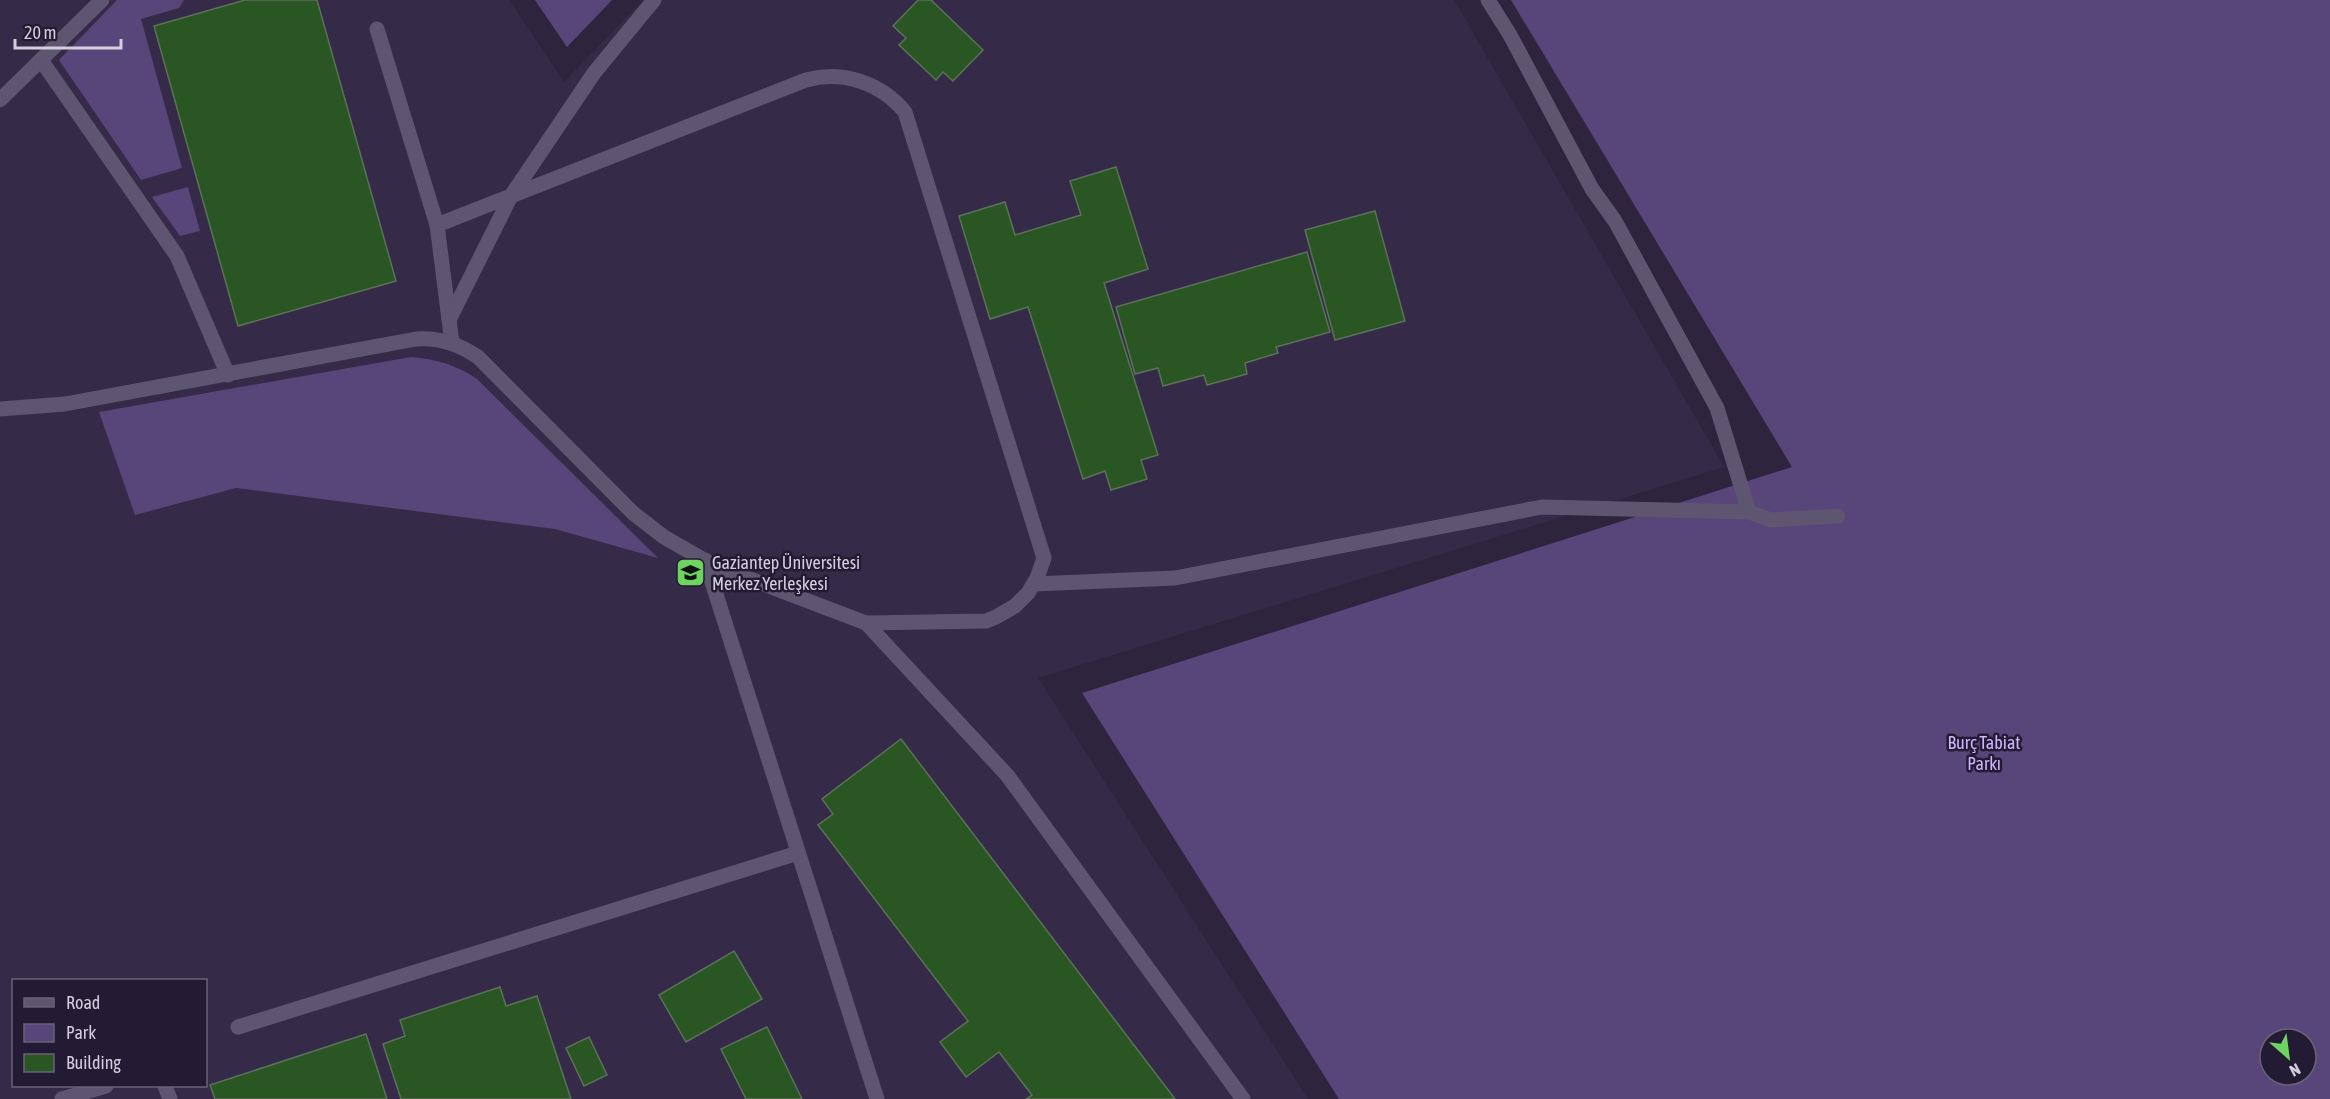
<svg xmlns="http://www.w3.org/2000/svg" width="2330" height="1099" font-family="'Asap Condensed',sans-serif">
<rect width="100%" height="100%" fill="#2d253d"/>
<path fill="#352b49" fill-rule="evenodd" d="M0,0h509l55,82 79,-82h811l270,467 -686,211 270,421h-1308zM14,980h192v106h-192z"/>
<g fill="#58457a" fill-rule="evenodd">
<polygon points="117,0 184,0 179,8 141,19 182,168 141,180 59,60"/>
<polygon points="535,0 612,0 567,47"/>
<path d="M1511,0h819v1099h-991l-257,-406 710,-226zM2270,1039h36v36h-36z"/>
<polygon points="188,187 200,231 180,236 152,197"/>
<path d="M411,357c25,2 46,8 66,22l181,179 -103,-29 -319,-41 -101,27 -36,-103z"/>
</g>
<g fill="#295623" stroke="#5c7159" stroke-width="1.5">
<polygon points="245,0 317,0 396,281 238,326 154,26"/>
<polygon points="918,0 931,0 983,50 953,81 943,72 936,80 899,45 906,38 893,26"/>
<polygon points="1116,167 1148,269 1104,283 1158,455 1141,460 1147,479 1111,490 1105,471 1083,479 1028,307 990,319 959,216 1005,202 1015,235 1081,215 1070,181"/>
<polygon points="1375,211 1405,321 1335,340 1305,230"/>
<polygon points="1307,252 1330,332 1276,347 1278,353 1245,363 1247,374 1207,385 1204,375 1163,386 1158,368 1135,374 1116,307"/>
<polygon points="901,739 1175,1099 1026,1099 1032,1095 999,1052 966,1077 940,1042 968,1021 818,825 833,814 822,799"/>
<polygon points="734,951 762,999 686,1042 659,995"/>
<polygon points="500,987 506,1006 537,996 571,1099 401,1099 383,1044 405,1036 400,1020"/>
<polygon points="767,1027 802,1099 746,1099 721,1049"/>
<polygon points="366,1034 387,1099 215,1099 210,1085"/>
<polygon points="589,1037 607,1075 584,1086 566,1048"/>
</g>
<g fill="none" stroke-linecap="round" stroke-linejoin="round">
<g stroke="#5e5570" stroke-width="15">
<polyline points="1488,0 1510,35 1592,189 1615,221 1717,408 1749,512"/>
<polyline points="377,29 437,225 452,343"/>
<polyline points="41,60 177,256 228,375"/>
<polyline points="0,100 102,0"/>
<polyline points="449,320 511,196 594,73 654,0"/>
<path d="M0,409l65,-5 351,-65c24,-2 43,5 62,18l155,156 31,24 47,27 155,59 120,-2 10,-4 19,-11 13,-13 9,-15 7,-20 -139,-446c-24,-29 -62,-42 -99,-32l-369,145"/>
<polyline points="705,560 877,1099"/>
<polyline points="1034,584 1175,578 1542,507 1749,512 1771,520 1838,516"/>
<polyline points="866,623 1007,775 1243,1099"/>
<polyline points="238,1027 798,853"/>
<polyline points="165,1086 170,1099"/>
<polyline points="62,1099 106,1086"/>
</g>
</g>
<defs>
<symbol id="university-square" viewBox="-11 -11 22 22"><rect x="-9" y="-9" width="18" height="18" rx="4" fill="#6dd361" stroke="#231b33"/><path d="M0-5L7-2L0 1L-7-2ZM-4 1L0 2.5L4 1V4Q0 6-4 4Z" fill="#111"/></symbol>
</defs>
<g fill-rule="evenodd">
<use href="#university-square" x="674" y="556" width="33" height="33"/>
</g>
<g text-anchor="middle" stroke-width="5" stroke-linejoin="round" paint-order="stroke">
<g font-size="18" fill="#d3cede" stroke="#231b33" text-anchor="start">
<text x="712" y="569">Gaziantep Üniversitesi<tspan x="712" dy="21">Merkez Yerleşkesi</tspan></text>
</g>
<g font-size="18" fill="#cdb6fd" stroke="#231b33">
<text x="1984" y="749">Burç Tabiat<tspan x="1984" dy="21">Parkı</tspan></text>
</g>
</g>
<rect x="12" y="979" width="195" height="108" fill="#231b33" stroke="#696377" stroke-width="1.5"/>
<rect x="24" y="998" width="30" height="9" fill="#5e5570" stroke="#696377" stroke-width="1.5"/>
<text x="66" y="1009" font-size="18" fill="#d3cede">Road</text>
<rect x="24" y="1024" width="30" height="18" fill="#58457a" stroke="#696377" stroke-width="1.5"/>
<text x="66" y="1039" font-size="18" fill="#d3cede">Park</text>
<rect x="24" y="1054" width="30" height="18" fill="#295623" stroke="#696377" stroke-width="1.5"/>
<text x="66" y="1069" font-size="18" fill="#d3cede">Building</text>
<g transform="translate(2288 1057) rotate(152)"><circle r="28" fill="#231b33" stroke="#696377" stroke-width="1.5"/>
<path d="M0-4.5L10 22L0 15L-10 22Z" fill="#6dd361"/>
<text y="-9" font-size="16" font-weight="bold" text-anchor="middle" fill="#d3cede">N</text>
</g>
<path d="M15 39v9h106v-9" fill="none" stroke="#d3cede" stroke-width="3"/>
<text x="24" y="39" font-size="18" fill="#d3cede" stroke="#231b33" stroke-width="4.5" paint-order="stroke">20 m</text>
</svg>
